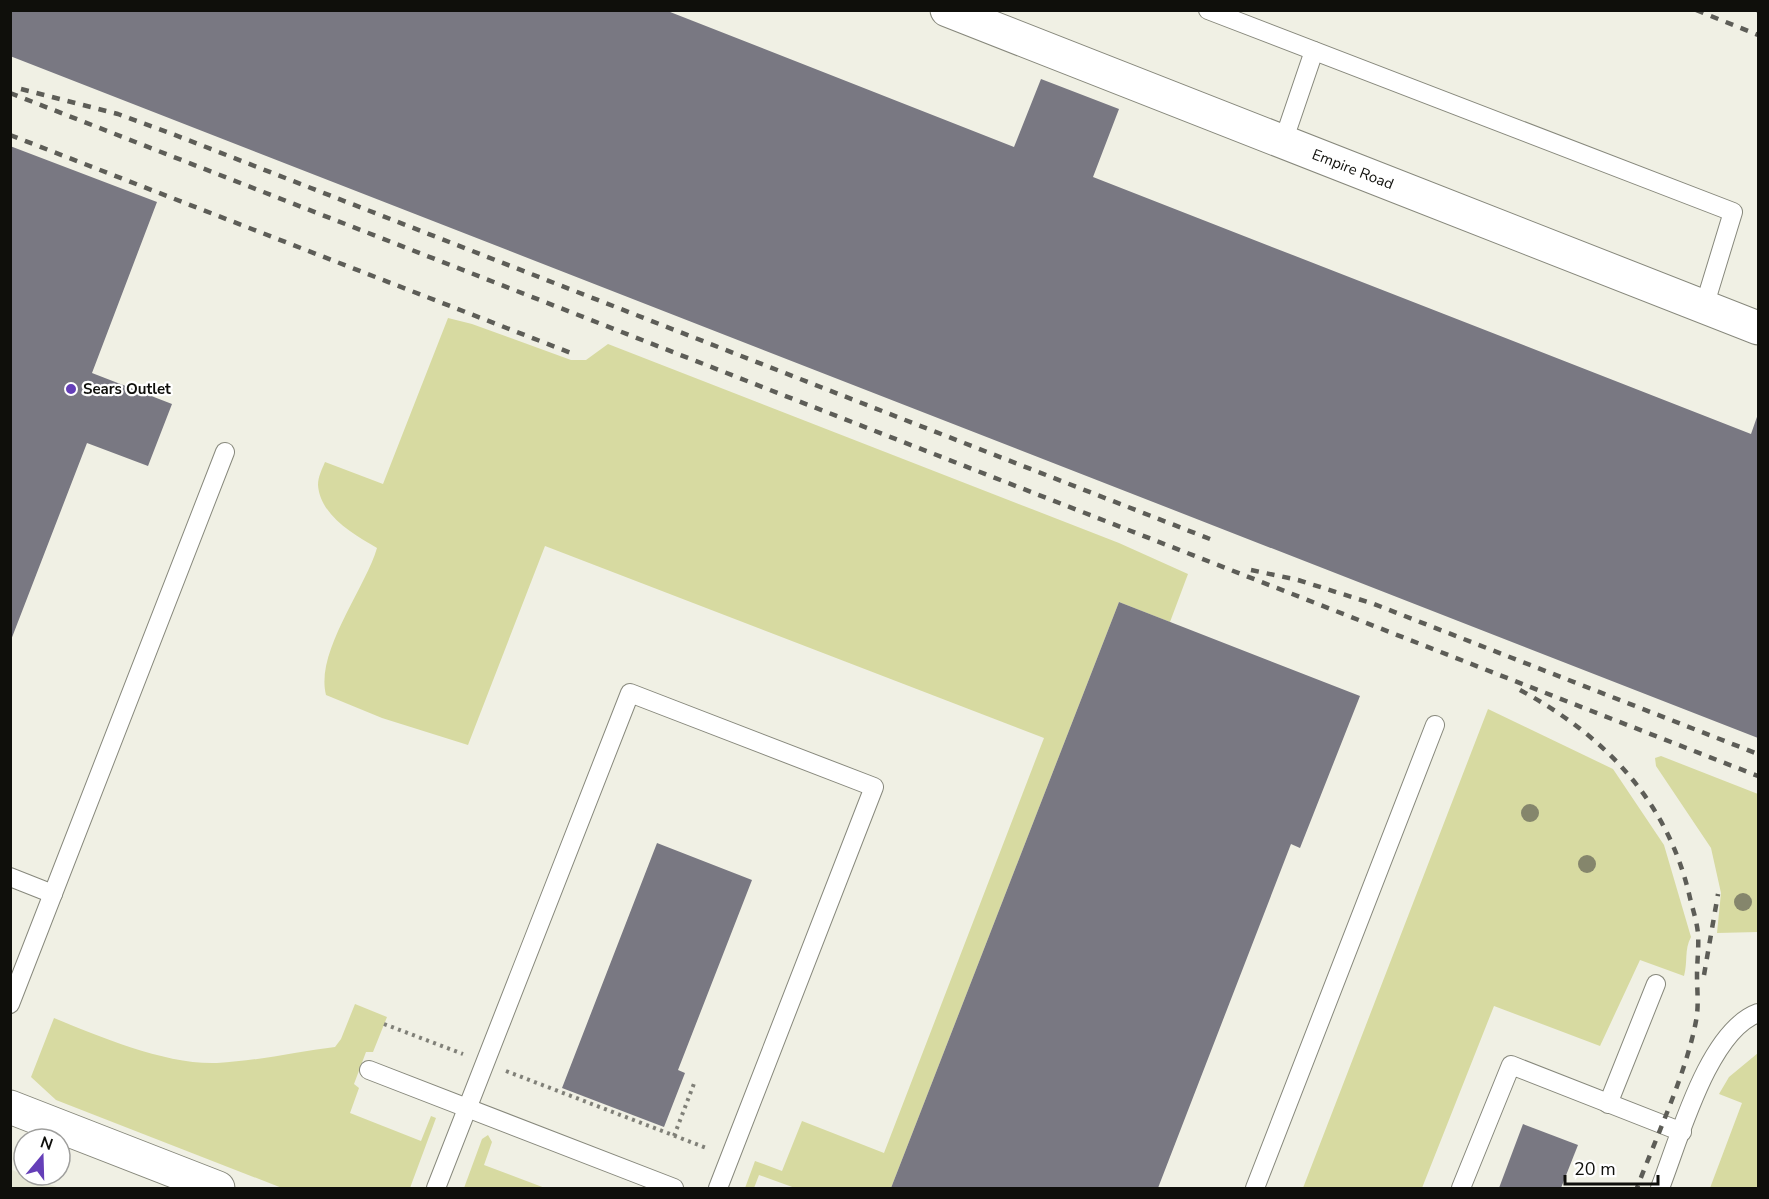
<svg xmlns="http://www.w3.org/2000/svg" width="1769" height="1199" font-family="'Nunito Sans',sans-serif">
<rect width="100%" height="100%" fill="#f0f0e4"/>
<polygon fill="#e6e7d4" points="10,1169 24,1175 60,1188 11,1188"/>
<g fill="#d7daa1">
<path d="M448,318l24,6 99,36h15l22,-16 511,199 69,31 -18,48 -51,-20 -228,586h-96l-36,-13 -5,13h-9l10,-27 27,10 20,-50 82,32 160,-415 -499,-192 -77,199 -86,-27 -56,-23c-11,-43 39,-106 51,-147 -24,-14 -57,-33 -59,-63 0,-8 4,-16 7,-23l58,22z"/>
<path d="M1488,709l125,60 51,76 27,92c-7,13 -3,25 -7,39l-44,-16 -40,86 -106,-40 -72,182h-119z"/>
<polygon points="1661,756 1758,794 1758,932 1717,933 1721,893 1711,848 1656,766 1655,758"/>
<path d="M355,1004l32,13 -14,35h-7l-12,32 5,4 -9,25 71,28 10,-25 5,2 -26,70h-128l-226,-88 -25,-23 23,-59c46,19 113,47 163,45 39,-2 79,-11 118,-16l6,-8z"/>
<polygon points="1758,1053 1758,1188 1710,1188 1742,1103 1719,1094 1729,1077"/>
<polygon points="488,1135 492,1142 484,1165 545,1188 464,1188 482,1139"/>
</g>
<g fill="#797882">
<polygon points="10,10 665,10 1014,147 1041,79 1119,109 1093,177 1751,434 1758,414 1758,738 10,56"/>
<polygon points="10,146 157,202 92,373 172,404 148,466 87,443 11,640"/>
<polygon points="1119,602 1360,696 1300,848 1291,844 1158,1188 891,1188"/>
<polygon points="657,843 752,880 678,1070 685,1073 664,1127 562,1088"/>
<polygon points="1523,1124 1578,1145 1561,1188 1499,1188"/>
</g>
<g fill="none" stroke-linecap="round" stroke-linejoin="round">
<defs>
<g id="service">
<polyline points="1208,10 1733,212 1704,307"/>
<polyline points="1283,142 1314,51"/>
<polyline points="10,877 53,894"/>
<polyline points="10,1004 225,452"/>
<polyline points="369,1070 674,1188"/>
<polyline points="1608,1104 1656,984"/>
<polyline points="436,1188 630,693 874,787 718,1188"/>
<polyline points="1255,1188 1435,725"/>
<polyline points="1461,1188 1511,1065 1682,1132"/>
<path d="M1660,1188c19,-48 48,-157 98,-175"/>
</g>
<g id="minor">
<path id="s1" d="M947,10l811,318"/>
</g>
<polyline id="primary" points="10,1107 218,1188"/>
</defs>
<use href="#service" stroke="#87887c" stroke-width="20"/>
<use href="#minor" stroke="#87887c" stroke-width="35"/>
<use href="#primary" stroke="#87887c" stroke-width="35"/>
<g stroke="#808078" stroke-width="4" stroke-dasharray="3 4.5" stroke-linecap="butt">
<polyline points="384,1024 463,1054"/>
<polyline points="506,1071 709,1149"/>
<polyline points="674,1136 695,1081"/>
</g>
<use href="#service" stroke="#fff" stroke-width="18"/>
<use href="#minor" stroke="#fff" stroke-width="33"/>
<use href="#primary" stroke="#fff" stroke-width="33"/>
<g stroke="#5d5d57" stroke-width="4.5" stroke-dasharray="8 8" stroke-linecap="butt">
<polyline points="1696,10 1758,35"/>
<polyline points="1757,10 1758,11"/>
<polyline points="21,89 118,114 170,133 1210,539"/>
<polyline points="10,93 1758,776"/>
<polyline points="10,135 571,353"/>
<polyline points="1251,570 1298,580 1374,604 1758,754"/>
<path d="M1520,690c85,46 148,111 170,208 3,12 7,24 8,36 1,13 -1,28 -1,41 0,15 2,31 -1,46 -10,53 -40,116 -59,167"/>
<polyline points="1704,975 1718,894"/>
</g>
</g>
<g fill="#85866c">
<circle cx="1530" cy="813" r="9"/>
<circle cx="1587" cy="864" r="9"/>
<circle cx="1743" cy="902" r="9"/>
</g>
<circle fill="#653fb8" stroke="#fff" stroke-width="2" cx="71" cy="389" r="6"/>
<g text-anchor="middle" stroke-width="4.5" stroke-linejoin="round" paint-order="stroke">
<g font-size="15" fill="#0f0f0b" stroke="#fff">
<text dy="5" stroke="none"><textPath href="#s1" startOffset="436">Empire Road</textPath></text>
</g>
<g font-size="15" font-weight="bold" fill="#0f0f0b" stroke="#fff" text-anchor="start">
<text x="83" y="394">Sears Outlet</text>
</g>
</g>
<rect width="1769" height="1199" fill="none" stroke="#0f0f0b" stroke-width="24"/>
<g transform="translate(42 1157) rotate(19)"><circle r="28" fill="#ffffff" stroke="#9f9f9d" stroke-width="1.5"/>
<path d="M0-4.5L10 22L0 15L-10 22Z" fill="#653fb8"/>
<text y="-9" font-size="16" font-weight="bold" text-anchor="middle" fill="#0f0f0b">N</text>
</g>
<path d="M1565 1175v9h93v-9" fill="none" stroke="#0f0f0b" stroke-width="3"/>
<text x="1574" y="1175" font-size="18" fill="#0f0f0b" stroke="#ffffff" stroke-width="4.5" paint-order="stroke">20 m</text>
</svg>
